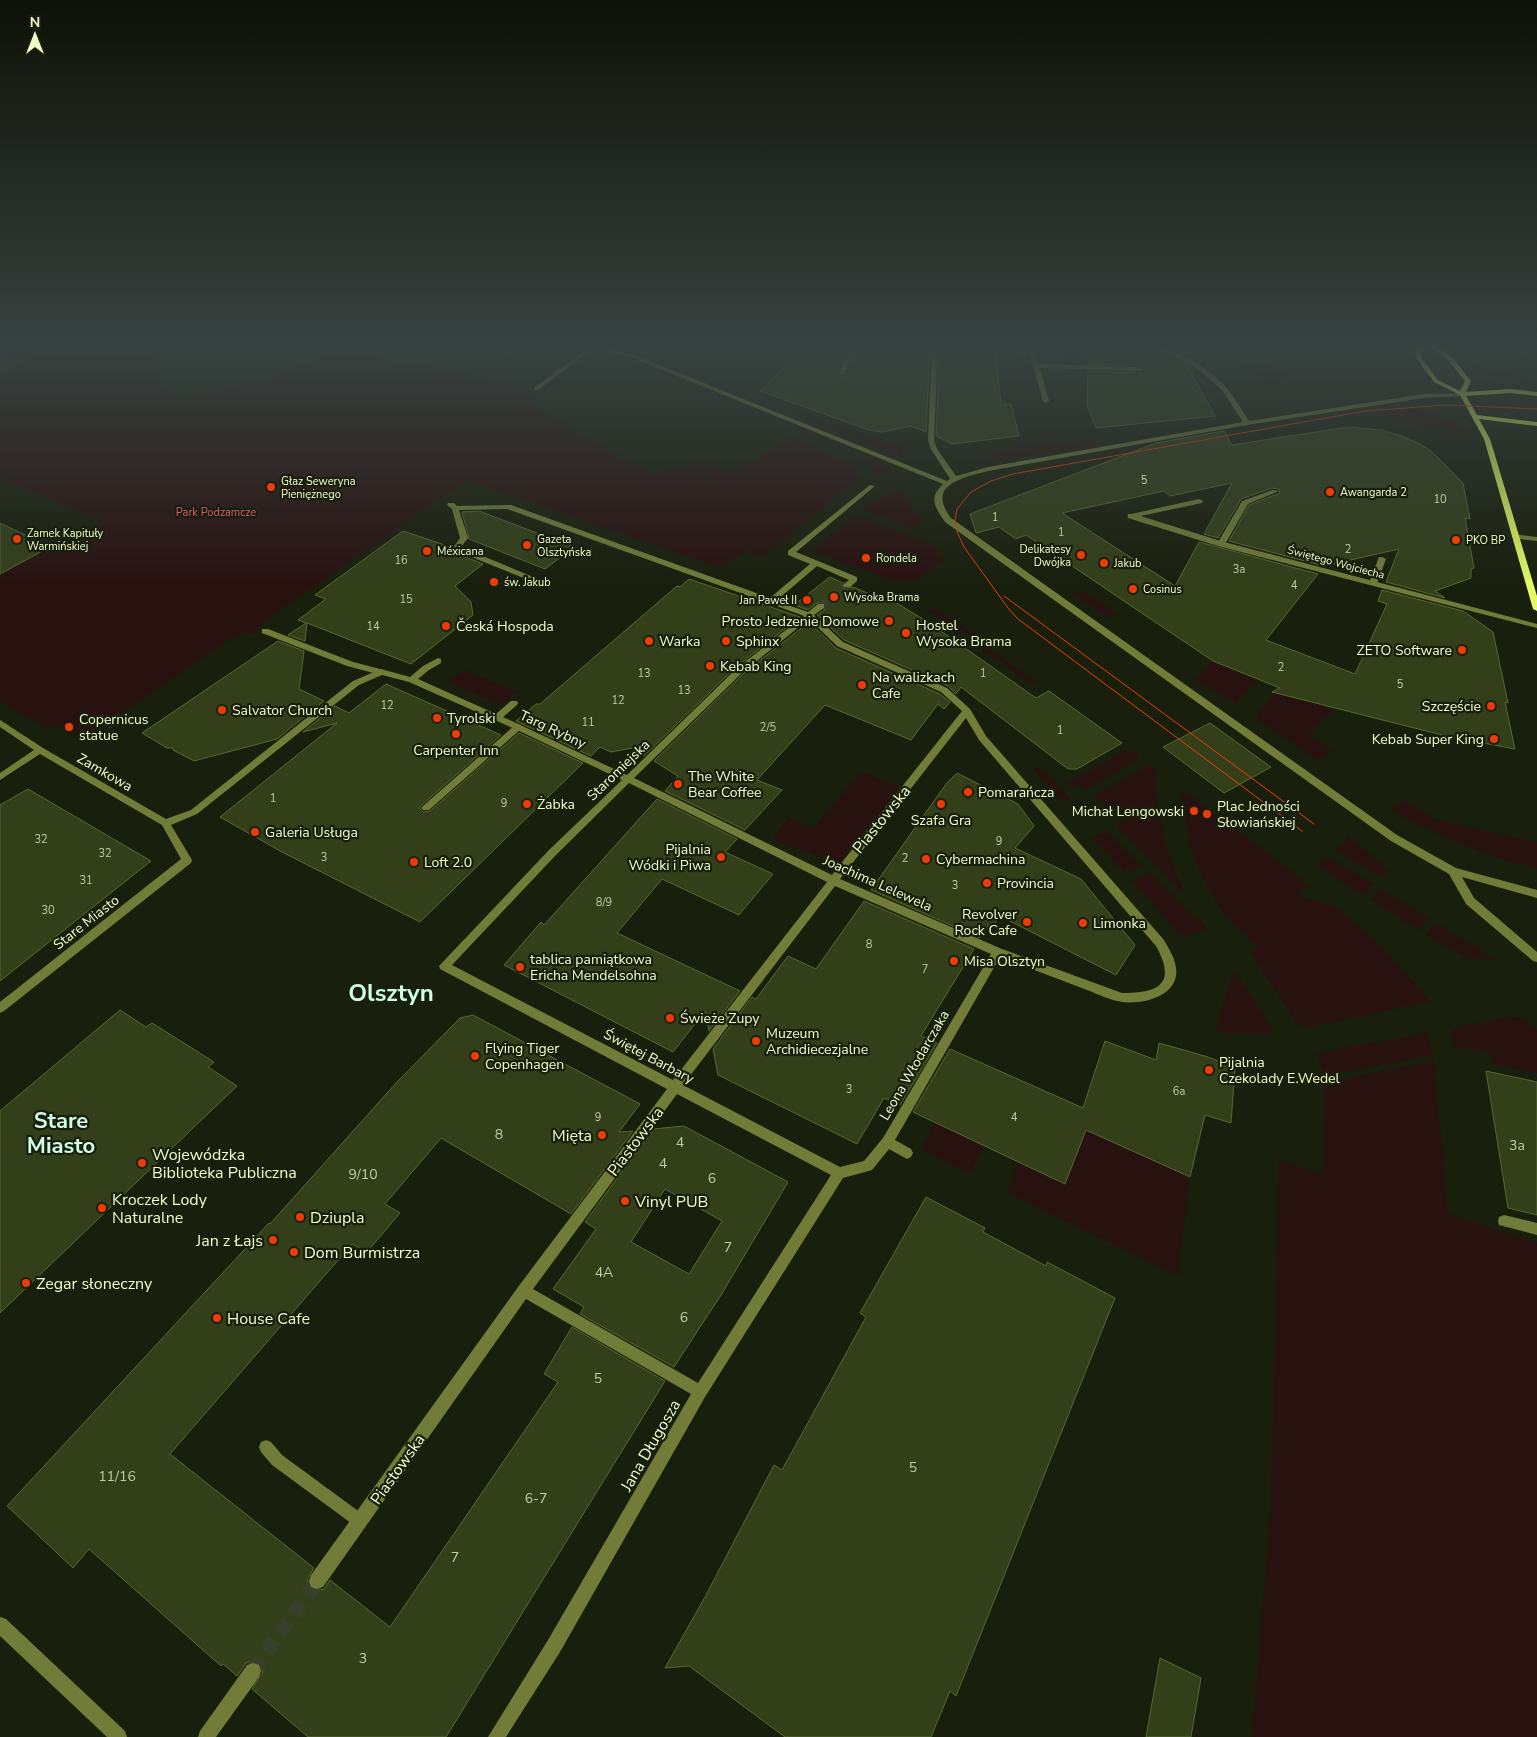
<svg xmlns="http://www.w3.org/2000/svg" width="1537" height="1737" font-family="'Nunito Sans',sans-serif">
<rect width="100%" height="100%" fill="#191f0d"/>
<g fill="#281210">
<polygon points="0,344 156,344 154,370 163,390 187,398 262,382 361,344 379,360 454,372 528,388 534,408 652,475 701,463 731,472 789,440 796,438 852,465 859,478 763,556 745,551 721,568 467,480 266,620 252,635 243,634 231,638 84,739 58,725 45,727 0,701 0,575 4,573 1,571 50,547 55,549 97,526 98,520 0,478"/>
<polygon points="1042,345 1122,352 1136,356 1045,353"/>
<polygon points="1245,364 1263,365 1287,378 1277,386 1271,387"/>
<path d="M1471,365c8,0 13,4 19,6 15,5 30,3 44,10l1,5 -33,-7z"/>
<polygon points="788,409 903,448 902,457"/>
<path d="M1410,409c17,3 43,7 53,23l-22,-2 -63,-17z"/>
<polygon points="1096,440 1101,444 990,462 997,450"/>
<polygon points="868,458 893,470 882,475 874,475 866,461"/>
<polygon points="897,492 904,494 920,522 913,528 862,509 874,500"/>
<polygon points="855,515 933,545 945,558 916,580 893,581 812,551"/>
<polygon points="1083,591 1117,614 1109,618 1075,594"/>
<polygon points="934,608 979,637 975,639 928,611"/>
<polygon points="986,647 1037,682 1032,684 981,649"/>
<polygon points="1212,661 1257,679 1258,680 1236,704 1196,679"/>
<polygon points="464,670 517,692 501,705 448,682"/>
<polygon points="1279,688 1332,710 1309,734 1332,750 1319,761 1257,719 1259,716 1257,715"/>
<polygon points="1132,750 1139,756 1137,760 1086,790 1080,785 1074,788 1068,783 1125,751"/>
<polygon points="1150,765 1155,769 1156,795 1166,848 1185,895 1116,826 1125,820 1094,796 1146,766"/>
<polygon points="1039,767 1071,799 1062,802 1033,769"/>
<polygon points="862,772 900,787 838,864 772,839 788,818 813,828"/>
<polygon points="1186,792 1311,886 1300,889 1301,895 1304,898 1336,906 1376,942 1424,993 1428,998 1427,1002 1307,1028 1298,1024 1251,953 1259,948 1222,912 1199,870 1191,850 1181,796 1181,793"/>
<path d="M1403,800l32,19 102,23v26c-52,-10 -100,-34 -147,-58z"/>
<polygon points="1107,831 1142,866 1124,872 1091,837"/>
<polygon points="1349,836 1389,870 1381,877 1335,850"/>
<polygon points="1327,856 1374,884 1363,895 1317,866"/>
<polygon points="1150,873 1198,921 1201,920 1208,930 1182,937 1132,881"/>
<polygon points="1381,889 1429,918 1419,930 1370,899"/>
<path d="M1437,923l58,36c-27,5 -48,-12 -70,-25z"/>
<polygon points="1234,970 1272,1028 1272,1034 1235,1034 1215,1031"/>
<polygon points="1512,1017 1521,1017 1537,1030 1537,1073 1491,1064 1489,1052 1454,1047 1450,1028"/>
<polygon points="1428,1033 1434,1061 1448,1214 1537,1243 1537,1737 1252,1737 1271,1504 1279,1160 1338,1179 1323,1173 1325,1083 1434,1061 1430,1056 1323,1076 1317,1053"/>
<polygon points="1096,1106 1137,1153 1190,1177 1178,1276 1006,1192 1018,1162 1065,1184"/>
<polygon points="935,1122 985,1145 970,1174 921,1149"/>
</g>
<polygon fill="#3a2f0a" points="0,344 17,344 3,359 26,359 20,365 0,374"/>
<g fill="#323f19" stroke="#566a2c" fill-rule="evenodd">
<polygon points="807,344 846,352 837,373 840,377 847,375 855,354 873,357 874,344 930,344 926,432 911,426 882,432 869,430 760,391"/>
<polygon points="940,344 995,344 1001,404 1011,404 1019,436 952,444 936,436"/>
<polygon points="1088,344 1132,344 1168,356 1188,367 1215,416 1096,428 1087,405 1088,371 1140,373 1145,368 1140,365 1088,364"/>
<polygon points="1348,427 1381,430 1402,436 1420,444 1431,451 1463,483 1470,519 1465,518 1474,568 1471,569 1471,578 1435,591 1445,598 1386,582 1399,549 1324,566 1229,541 1249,505 1280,493 1279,489 1272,488 1241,499 1218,538 1204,534 1232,483 1170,496 1164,491 1062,513 1175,586 1199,542 1318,574 1266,640 1355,674 1387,604 1378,601 1382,590 1463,611 1493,632 1508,703 1505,702 1515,749 1446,736 1272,692 1280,688 1213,661 1026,535 1016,539 999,527 976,533 970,514 1156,443 1224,431 1232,445"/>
<polygon points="479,511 574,547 545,569 469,539 462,512"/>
<polygon points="0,523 50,547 0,574"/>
<polygon points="403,531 451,547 453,552 483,564 455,586 471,602 473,615 411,664 307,623 305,641 288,635 306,623 298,620 326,599 315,595"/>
<polygon points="830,577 843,583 841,586 844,589 853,587 886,601 890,599 931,624 1036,698 1049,691 1122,743 1077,769 1068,769 961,687 956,694 948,686 844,640 817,615 825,610 825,603 817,603 808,610 794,605"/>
<polygon points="689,579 800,617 736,667 644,756 632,748 611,752 600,747 591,756 516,721 536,704 540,704 677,586 680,587"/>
<polygon points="809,622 836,648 940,694 950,702 944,709 938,704 911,740 825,705 757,780 782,790 745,830 665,791 678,776 654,761 744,673"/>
<polygon points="278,641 304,651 299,689 324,701 277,739 194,761 173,750 173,748 167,748 142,733"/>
<polygon points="386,684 501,735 422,805 419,808 423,812 430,811 519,733 583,763 420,922 282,852 220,817 337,723 303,732 335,706 349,713"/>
<polygon points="1210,723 1271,767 1224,793 1163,747"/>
<polygon points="957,773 1018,804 1034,826 1015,848 1081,879 1135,945 1116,975 1000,916 993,927 988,925 980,938 871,890 946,784"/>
<polygon points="28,789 151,861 0,981 0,805"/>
<polygon points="657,799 737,839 725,852 773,874 739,915 662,879 617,933 740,991 709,1031 705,1011 673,1052 504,965 541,922 544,925"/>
<polygon points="864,901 974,949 921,1036 937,1043 900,1105 884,1098 857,1144 718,1075 713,1049 752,997 756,999 788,956 816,969"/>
<polygon points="120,1010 146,1027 152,1023 214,1062 208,1067 237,1086 0,1313 0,1111"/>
<polygon points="473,1015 640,1104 619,1132 633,1131 571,1214 441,1138 385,1204 400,1213 367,1252 352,1244 170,1454 314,1568 307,1580 310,1589 316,1591 324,1589 330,1580 390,1627 558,1382 544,1374 572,1327 665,1381 446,1737 308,1737 252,1689 263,1672 260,1663 254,1661 246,1663 237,1676 223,1664 221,1666 89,1549 73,1568 7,1506 269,1223 270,1224 397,1082 460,1018"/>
<polygon points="1105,1041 1156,1060 1159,1043 1208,1057 1235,1068 1231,1123 1205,1115 1190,1177 1086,1130 1065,1184 913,1112 950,1049 1083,1108"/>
<polygon points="1486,1071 1537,1082 1537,1215 1508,1208"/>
<path d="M684,1126l104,56 -67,113 -47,72 -94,-53 4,-7 -31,-18 43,-60 -11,-7 68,-93zM665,1189l57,32 -33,53 -58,-32z"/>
<polygon points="926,1197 985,1228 983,1232 1046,1266 1047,1262 1115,1298 956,1696 950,1691 931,1737 785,1737 689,1666 665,1668 705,1597 774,1465 782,1470 866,1317 860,1313"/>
<polygon points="1160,1658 1201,1678 1191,1737 1146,1737"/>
</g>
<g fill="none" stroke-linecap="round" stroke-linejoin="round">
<polyline stroke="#39402a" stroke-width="9" stroke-dasharray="9 4.5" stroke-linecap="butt" points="821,606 847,585"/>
<polyline stroke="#39402a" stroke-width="15" stroke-dasharray="15 8" stroke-linecap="butt" points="253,1671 317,1581"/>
<g fill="#717c39" fill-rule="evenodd">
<polygon points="851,344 857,344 845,374 840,375 839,374"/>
<polygon points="1027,344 1033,344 1039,364 1140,367 1143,369 1140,371 1040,368 1049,401 1046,403 1043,401"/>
<polygon points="592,345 597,346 538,390 534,390 534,388"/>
<polygon points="1273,490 1279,491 1248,504 1224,546 1218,546 1217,544 1242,501"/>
<polygon points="1199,499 1203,501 1202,503 1131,518 1127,516 1131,514"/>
<polygon points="1513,534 1537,537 1537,541 1513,538"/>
<polygon points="1379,557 1382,557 1386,559 1377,583 1376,585 1370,585 1369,583"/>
<polygon points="262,629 268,629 353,662 384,670 385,672 381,675 347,666 262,633"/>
<polygon points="518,724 521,725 522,727 521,729 429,810 423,810 421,808 423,806 515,725"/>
<polygon points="1504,1215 1537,1223 1537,1235 1499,1225 1498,1221 1499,1217"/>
<polygon points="266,1440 271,1442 282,1455 365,1516 368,1521 365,1526 360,1529 355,1526 272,1465 261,1452 259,1447 261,1442"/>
</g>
<g fill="#717c39" fill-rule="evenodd">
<path d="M577,344h11l44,10 315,127 3,-2 -19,-30 -3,-9 4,-96h6l-4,96 3,9 19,27 32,-9 255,-45 -21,-32 -22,-19 -31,-17 -35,-10c34,0 70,19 93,44 8,10 14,22 22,33l175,-27 40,-1v2l-2,1 -38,2 -177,27 -259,46c-27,7 -62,14 -37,47l446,317 59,33 81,22v8l-75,-21 12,21 63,54v10l-4,-1 -67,-57 -17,-30 -58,-33 -446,-319c-10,-15 -17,-24 -2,-38l-315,-128z"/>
<path d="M870,485l5,1 -79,66 61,25v4l-7,6h-6l-1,-2 6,-5 -32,-14 -41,35 32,11 10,-8h6v4l-10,7 29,27 104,46 23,21 16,27 178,204c5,9 11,18 12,28 4,27 -32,37 -53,34 -12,-1 -25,-8 -36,-12 -29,-11 -58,-22 -87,-33l-105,183 16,9 2,4 -2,4 -4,2 -18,-10 -17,21 -29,8 -138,219 -145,255 -54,85h-18l60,-97 143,-246 -165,-95 -203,288 -6,2 -6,-2 -2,-6 2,-6 207,-288 149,-198 -227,-120 -1,-3 110,-116 73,-70 -107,-51 -106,-47 -27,-7 -23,10 -162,129 -26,11 21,35 -1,3 -187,148 -4,2v-11l181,-143 -19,-34 -122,-71 -40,26v-7l34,-23 -34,-23v-7l43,28 123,71 25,-9 162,-129 28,-12 29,8 13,-11 15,-8 3,1v4l-12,7 -11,9 78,35 15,-13h6l1,2 -1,2 -14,12 124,58 110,-107 67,-52 -297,-107 -48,1 9,28 -7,9 77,32 -4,2h-3l-77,-31 -1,-2 7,-10 -8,-29 -5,-4 1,-2h6l3,3 54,-1 259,93 40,-34 -22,-9v-4zM809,619l28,27 104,46 21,19 -130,164 -198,-97 109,-106zM966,718l13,22 177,206c21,38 3,47 -34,47l-120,-44 -162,-70zM629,783l198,99 -154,198 -221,-115 103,-109zM835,886l156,68 -108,184 -19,23 -24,6 -157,-82zM677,1094l154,81 -133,208 -165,-94z"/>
<polygon points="1128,514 1134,514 1224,542 1537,624 1537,628 1218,546 1128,518"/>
<polygon points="0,1617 6,1619 125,1731 127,1737 107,1737 0,1636"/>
<polygon points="253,1663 259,1665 261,1671 259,1677 216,1737 198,1737 200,1731 247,1665"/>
</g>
<path fill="#e4fb65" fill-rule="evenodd" d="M1414,344h6l1,13 17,23 22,11 5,-10 -18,-22 -22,-15c20,0 35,23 46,37l-5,11 44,-3 27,3v4l-27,-3 -44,3 11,19 60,7v4l-58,-7 11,20 4,13 43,144v15l-4,-2 -49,-170 -24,-44 -26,-13 -18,-24z"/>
<g stroke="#ef3c07" stroke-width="1">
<polyline points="1004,596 1314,824"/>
<polyline points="1302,831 1018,619 1008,608 964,547 957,532 955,520 957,509 971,492 991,481 1013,474 1365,411 1446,405 1537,409"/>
</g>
</g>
<linearGradient id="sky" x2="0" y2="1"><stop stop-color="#0e1107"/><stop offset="0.59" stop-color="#384240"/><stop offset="1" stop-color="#384240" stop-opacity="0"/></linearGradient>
<rect width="1537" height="587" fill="url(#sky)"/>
<g fill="#ef3c07" stroke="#191f0d" stroke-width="2">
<circle cx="271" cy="487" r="5"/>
<circle cx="1330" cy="492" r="5"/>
<circle cx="17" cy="539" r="5"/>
<circle cx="1456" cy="540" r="5"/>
<circle cx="527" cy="545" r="5"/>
<circle cx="427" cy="551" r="5"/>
<circle cx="1081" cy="555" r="5"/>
<circle cx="866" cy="558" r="5"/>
<circle cx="1104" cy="563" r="5"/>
<circle cx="494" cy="582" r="5"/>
<circle cx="1133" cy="589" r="5"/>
<circle cx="834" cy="597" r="5"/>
<circle cx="807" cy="600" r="5"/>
<circle cx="889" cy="621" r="5"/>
<circle cx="446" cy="626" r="5"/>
<circle cx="906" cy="633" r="5"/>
<circle cx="649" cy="641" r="5"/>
<circle cx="726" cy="641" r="5"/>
<circle cx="1462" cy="650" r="5"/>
<circle cx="710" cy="666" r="5"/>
<circle cx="862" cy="685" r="5"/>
<circle cx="1491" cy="706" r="5"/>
<circle cx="222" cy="710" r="5"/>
<circle cx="437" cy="718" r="5"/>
<circle cx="69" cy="727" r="5"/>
<circle cx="456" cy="734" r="5"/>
<circle cx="1494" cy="739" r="5"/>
<circle cx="678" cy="784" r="5"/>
<circle cx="968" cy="792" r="5"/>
<circle cx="527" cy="804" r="5"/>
<circle cx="941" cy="804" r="5"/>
<circle cx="1194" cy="811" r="5"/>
<circle cx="1207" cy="814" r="5"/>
<circle cx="255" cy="832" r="5"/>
<circle cx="721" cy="857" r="5"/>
<circle cx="926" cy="859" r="5"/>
<circle cx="414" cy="862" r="5"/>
<circle cx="987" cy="883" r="5"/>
<circle cx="1027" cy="922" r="5"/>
<circle cx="1083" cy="923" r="5"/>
<circle cx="954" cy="961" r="5"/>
<circle cx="520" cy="967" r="5"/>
<circle cx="670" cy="1018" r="5"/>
<circle cx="756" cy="1041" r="5"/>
<circle cx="475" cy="1056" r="5"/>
<circle cx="1209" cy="1070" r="5"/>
<circle cx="602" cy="1135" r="5"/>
<circle cx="142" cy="1163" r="5"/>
<circle cx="625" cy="1201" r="5"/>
<circle cx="102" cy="1208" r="5"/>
<circle cx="300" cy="1217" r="5"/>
<circle cx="273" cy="1240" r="5"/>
<circle cx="294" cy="1252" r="5"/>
<circle cx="26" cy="1283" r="5"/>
<circle cx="217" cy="1318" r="5"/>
</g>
<g text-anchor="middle" stroke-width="4.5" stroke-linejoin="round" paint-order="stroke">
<g font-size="11" fill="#c1ce9f">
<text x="1144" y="484">5</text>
<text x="1440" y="503">10</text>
<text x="995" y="521">1</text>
<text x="1061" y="536">1</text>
<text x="1348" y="553">2</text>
<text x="401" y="564">16</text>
<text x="1239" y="573">3a</text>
<text x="1294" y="589">4</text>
<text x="406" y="603">15</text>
<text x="373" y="630">14</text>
<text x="1281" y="671">2</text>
<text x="644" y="677">13</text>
<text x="983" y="677">1</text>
<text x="1400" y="688">5</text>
<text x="684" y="694">13</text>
<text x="618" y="704">12</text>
<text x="387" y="709">12</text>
<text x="588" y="726">11</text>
<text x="768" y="731">2/5</text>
<text x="1060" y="734">1</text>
<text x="273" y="802">1</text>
<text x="504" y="807">9</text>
<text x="41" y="843">32</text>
<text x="999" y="845">9</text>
<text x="105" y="857">32</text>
<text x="324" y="861">3</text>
<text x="905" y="862">2</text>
<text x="86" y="884">31</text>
<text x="955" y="889">3</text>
<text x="604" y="906">8/9</text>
<text x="48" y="914">30</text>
<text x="869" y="948">8</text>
<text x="925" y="973">7</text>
<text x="849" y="1093">3</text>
<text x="1179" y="1095">6a</text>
<text x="598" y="1121">9</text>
<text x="1014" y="1121">4</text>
</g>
<g font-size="11" fill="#f1fecc" stroke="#191f0d" text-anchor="start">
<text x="281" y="485">Głaz Seweryna<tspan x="281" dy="13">Pieniężnego</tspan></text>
<text x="1340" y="496">Awangarda 2</text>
<text x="27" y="537">Zamek Kapituły<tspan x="27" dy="13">Warmińskiej</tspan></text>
<text x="537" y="543">Gazeta<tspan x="537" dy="13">Olsztyńska</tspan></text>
<text x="1466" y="544">PKO BP</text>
<text x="1071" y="553" text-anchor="end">Delikatesy<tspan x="1071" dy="13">Dwójka</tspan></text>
<text x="437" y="555">Méxicana</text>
<text x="876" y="562">Rondela</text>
<text x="1114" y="567">Jakub</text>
<text x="504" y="586">św. Jakub</text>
<text x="1143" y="593">Cosinus</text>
<text x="844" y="601">Wysoka Brama</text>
<text x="797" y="604" text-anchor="end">Jan Paweł II</text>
</g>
<g font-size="11" fill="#db5a6a" stroke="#191f0d">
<text x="216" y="516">Park Podzamcze</text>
</g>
<g font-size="11" fill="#f1fecc" stroke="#191f0d">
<text transform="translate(1336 562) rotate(15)" y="4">Świętego Wojciecha</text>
</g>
<g font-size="14" fill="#f1fecc" stroke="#191f0d" text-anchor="start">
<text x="879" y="626" text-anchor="end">Prosto Jedzenie Domowe</text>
<text x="916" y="630">Hostel<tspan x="916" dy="16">Wysoka Brama</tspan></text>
<text x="456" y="631">Česká Hospoda</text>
<text x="659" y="646">Warka</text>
<text x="736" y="646">Sphinx</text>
<text x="1452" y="655" text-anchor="end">ZETO Software</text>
<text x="720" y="671">Kebab King</text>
<text x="872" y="682">Na walizkach<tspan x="872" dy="16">Cafe</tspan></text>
<text x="1481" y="711" text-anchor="end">Szczęście</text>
<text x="232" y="715">Salvator Church</text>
<text x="447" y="723">Tyrolski</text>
<text x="79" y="724">Copernicus<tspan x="79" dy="16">statue</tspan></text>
<text x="1484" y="744" text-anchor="end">Kebab Super King</text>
<text x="456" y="755" text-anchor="middle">Carpenter Inn</text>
<text x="688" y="781">The White<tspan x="688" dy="16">Bear Coffee</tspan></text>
<text x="978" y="797">Pomarańcza</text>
<text x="537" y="809">Żabka</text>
<text x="1217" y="811">Plac Jedności<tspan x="1217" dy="16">Słowiańskiej</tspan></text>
<text x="1184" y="816" text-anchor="end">Michał Lengowski</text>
<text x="941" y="825" text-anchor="middle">Szafa Gra</text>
<text x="265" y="837">Galeria Usługa</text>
<text x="711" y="854" text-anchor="end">Pijalnia<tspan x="711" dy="16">Wódki i Piwa</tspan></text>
<text x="936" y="864">Cybermachina</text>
<text x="424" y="867">Loft 2.0</text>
<text x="997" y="888">Provincia</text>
<text x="1017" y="919" text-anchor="end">Revolver<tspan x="1017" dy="16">Rock Cafe</tspan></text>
<text x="1093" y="928">Limonka</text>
<text x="530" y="964">tablica pamiątkowa<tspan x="530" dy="16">Ericha Mendelsohna</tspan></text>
<text x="964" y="966">Misa Olsztyn</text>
<text x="680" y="1023">Świeże Zupy</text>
<text x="766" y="1038">Muzeum<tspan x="766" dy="16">Archidiecezjalne</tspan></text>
<text x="485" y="1053">Flying Tiger<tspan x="485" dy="16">Copenhagen</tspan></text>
<text x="1219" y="1067">Pijalnia<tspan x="1219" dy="16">Czekolady E.Wedel</tspan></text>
</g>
<g font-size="14" fill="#f1fecc" stroke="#191f0d">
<text transform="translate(553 729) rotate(25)" y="5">Targ Rybny</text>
<text transform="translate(618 770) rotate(-44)" y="5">Staromiejska</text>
<text transform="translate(105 772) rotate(30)" y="5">Zamkowa</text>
<text transform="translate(878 883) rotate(24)" y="5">Joachima Lelewela</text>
<text transform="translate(86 922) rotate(-38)" y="5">Stare Miasto</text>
<text transform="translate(649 1056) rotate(28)" y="5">Świętej Barbary</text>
<text transform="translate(914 1065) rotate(-60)" y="5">Leona Włodarczaka</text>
</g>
<g font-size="14" fill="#c1ce9f">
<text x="499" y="1139">8</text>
<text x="680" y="1147">4</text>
<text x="1517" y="1150">3a</text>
<text x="663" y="1168">4</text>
<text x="363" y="1179">9/10</text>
<text x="712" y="1183">6</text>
<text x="728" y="1252">7</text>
<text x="604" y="1277">4A</text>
<text x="684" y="1322">6</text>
<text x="598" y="1383">5</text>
<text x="913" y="1472">5</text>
<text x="117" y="1481">11/16</text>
<text x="536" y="1503">6-7</text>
<text x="455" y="1562">7</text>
<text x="363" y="1663">3</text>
</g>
<g font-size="16" fill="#f1fecc" stroke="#191f0d">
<text transform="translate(881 819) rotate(-51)" y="6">Piastowska</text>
<text transform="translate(635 1141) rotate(-53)" y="6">Piastowska</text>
<text transform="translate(650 1445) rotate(-60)" y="6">Jana Długosza</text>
<text transform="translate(397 1469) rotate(-55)" y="6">Piastowska</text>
</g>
<g font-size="16" fill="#f1fecc" stroke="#191f0d" text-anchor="start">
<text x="592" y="1141" text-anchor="end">Mięta</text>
<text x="152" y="1160">Wojewódzka<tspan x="152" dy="18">Biblioteka Publiczna</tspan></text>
<text x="112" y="1205">Kroczek Lody<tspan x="112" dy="18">Naturalne</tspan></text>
<text x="635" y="1207">Vinyl PUB</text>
<text x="310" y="1223">Dziupla</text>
<text x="263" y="1246" text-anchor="end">Jan z Łajs</text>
<text x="304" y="1258">Dom Burmistrza</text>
<text x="36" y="1289">Zegar słoneczny</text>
<text x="227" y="1324">House Cafe</text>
</g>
<g font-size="22" font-weight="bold" fill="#cefee5" stroke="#191f0d">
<text x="61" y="1128">Stare<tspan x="61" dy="25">Miasto</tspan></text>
</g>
<g font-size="24" font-weight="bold" fill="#cefee5" stroke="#191f0d">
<text x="391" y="1001">Olsztyn</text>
</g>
</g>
<g transform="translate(35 35)" stroke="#191f0d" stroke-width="4" paint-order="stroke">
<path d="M0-4L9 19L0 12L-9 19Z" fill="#f1fecc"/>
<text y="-8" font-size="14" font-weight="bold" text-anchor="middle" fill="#f1fecc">N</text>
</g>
</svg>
